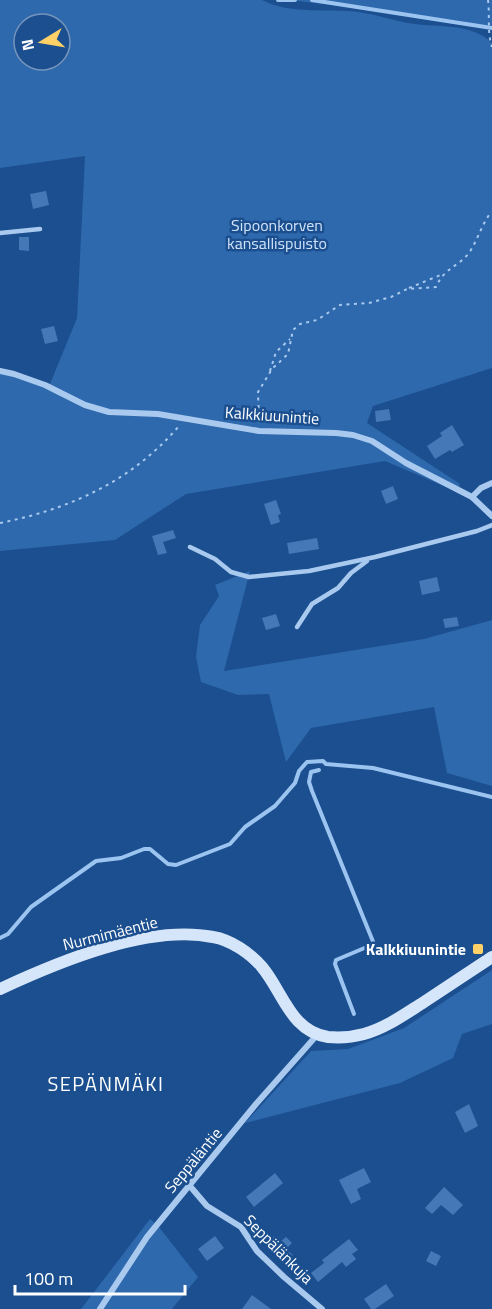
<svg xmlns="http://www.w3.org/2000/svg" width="492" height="1309" font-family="'Titillium Web',sans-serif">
<rect width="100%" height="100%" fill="#1b4f8f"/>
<g fill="#2e69ad" fill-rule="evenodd">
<path d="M0,0h262c29,15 64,8 96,12 17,2 33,8 50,11 28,5 63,-1 84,20v325l-119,38 -6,17 93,61 -2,8 -73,-31 -199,33 -71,46 -115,11v-180l50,13 27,-66 8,-162 -85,12zM24,24h36v36h-36z"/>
<polygon points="290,0 492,0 492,28 461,21"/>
<polygon points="250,571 224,671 424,639 492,620 492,786 447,773 434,707 311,728 286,762 269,694 238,695 201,682 196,657 200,625 219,596 215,585"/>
<polygon points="492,970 492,1024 462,1034 453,1058 400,1083 245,1123 311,1051 348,1049 404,1028"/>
<polygon points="150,1219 159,1227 198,1277 172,1309 81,1309"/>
</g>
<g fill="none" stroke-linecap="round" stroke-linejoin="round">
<g stroke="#9cc4f0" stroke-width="4">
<polyline points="278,0 295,0"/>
<polyline points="312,0 492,28"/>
<polyline points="319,770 311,772 309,782 312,791 374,944 336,960 335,964 354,1014"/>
<polyline points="0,938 8,934 31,907 96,861 121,858 144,849 150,849 168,864 176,865 230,844 245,827 275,806 295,783 299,771 307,762 323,761 326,764 373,768 492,797"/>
</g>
</g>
<g fill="#4478b7">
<polygon points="46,191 49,205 33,209 30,194"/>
<polygon points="19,237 29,237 29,251 19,250"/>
<polygon points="54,326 58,341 45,344 41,329"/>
<polygon points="389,409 391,420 376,422 375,411"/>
<polygon points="452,425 464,445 452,452 450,450 435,459 427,446 442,436 440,433"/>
<polygon points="393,486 398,499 386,504 381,491"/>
<polygon points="276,500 281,514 278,515 280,522 271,525 264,504"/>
<polygon points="173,530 176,538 163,542 167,553 158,555 152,536"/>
<polygon points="317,538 319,549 289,554 287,543"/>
<polygon points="437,577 440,591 422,595 419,581"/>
<polygon points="276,614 280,626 266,630 262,618"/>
<polygon points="457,617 459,626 445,628 443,619"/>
<polygon points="469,1104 478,1126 465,1133 455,1112"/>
<polygon points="364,1168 371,1182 357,1189 361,1199 351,1204 339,1180"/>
<polygon points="275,1173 283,1183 254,1207 246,1197"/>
<polygon points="444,1187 463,1205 453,1215 441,1205 432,1214 425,1208"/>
<polygon points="215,1236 224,1248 207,1261 198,1249"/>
<polygon points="274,1236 280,1242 286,1237 292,1243 286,1249 293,1255 285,1263 266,1244"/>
<polygon points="349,1239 358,1250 352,1254 356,1259 346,1267 342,1262 318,1282 311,1273 324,1263 322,1260"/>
<polygon points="431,1251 441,1256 436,1266 426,1261"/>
<polygon points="386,1284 394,1296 375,1309 371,1309 364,1299"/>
<polygon points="252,1295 271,1309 242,1309"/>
</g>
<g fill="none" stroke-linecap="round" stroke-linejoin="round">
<g stroke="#a9c9ee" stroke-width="2" stroke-dasharray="3 4.5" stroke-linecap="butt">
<path d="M488,0c2,16 -1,32 4,47"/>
<polyline points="409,288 443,274"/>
<polyline points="270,371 276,352 290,339"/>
<path d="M259,423l-1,-31 14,-23 16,-15 5,-24 7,-6 17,-4 23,-15 29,-2 22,-6 16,-8 29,-2c8,-19 22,-20 33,-34 8,-12 12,-26 20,-38h3"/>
<path d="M0,523c70,-14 132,-42 179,-97"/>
</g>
<g stroke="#a9c9ee" stroke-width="4.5">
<polyline points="0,233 40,229"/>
<polyline points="190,547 215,559 231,572 249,577 309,571 375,557 477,531 492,525"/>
<polyline points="297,627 312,604 338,588 351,573 367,561"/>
</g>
<g stroke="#a9c9ee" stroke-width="6">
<polyline points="0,371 14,374 45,385 85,405 109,412 158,414 259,431 336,433 353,435 372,441 406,463 472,497 492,516"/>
<polyline points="472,497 481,488 492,483"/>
<polyline points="189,1185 207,1206 241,1227 257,1251 284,1277 322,1309"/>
<polyline points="100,1309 147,1237 256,1104 317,1035"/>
</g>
<path stroke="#d6e6fa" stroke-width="12" d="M0,989c58,-27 148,-65 213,-52 18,3 37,16 49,30 21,25 29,65 66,70 11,1 25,0 36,-3 22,-6 41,-20 60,-32 23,-15 45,-30 68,-45"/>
</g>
<rect fill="#ffd166" stroke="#1b4f8f" stroke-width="2" x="472" y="943" width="12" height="12" rx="3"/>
<g text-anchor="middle" stroke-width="5" stroke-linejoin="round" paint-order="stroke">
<g font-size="16" fill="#cfe3fa" stroke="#1b4f8f">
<text x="277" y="231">Sipoonkorven<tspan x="277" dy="18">kansallispuisto</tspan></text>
</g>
<g font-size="16" fill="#fff" stroke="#1b4f8f">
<text transform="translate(272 415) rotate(4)" y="6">Kalkkiuunintie</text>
<text transform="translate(110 933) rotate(-14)" y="6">Nurmimäentie</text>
<text transform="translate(193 1160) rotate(-50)" y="6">Seppäläntie</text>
<text transform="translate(279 1249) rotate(45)" y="6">Seppälänkuja</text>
</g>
<g font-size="16" font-weight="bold" fill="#fff" stroke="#1b4f8f" text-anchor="end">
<text x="466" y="955">Kalkkiuunintie</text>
</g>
<g font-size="20" letter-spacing="1.5" fill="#fff" stroke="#1b4f8f">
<text x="106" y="1091">SEPÄNMÄKI</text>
</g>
</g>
<g transform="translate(42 42) rotate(259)"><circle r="28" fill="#1b4f8f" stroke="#7695bc" stroke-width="1.5"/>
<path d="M0-4.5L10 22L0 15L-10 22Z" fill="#ffd166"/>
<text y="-9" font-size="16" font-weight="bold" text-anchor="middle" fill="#ffffff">N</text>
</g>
<path d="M15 1285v9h170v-9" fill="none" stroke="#ffffff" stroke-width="3"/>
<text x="24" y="1285" font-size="18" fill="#ffffff" stroke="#1b4f8f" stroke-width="4.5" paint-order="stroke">100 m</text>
</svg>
